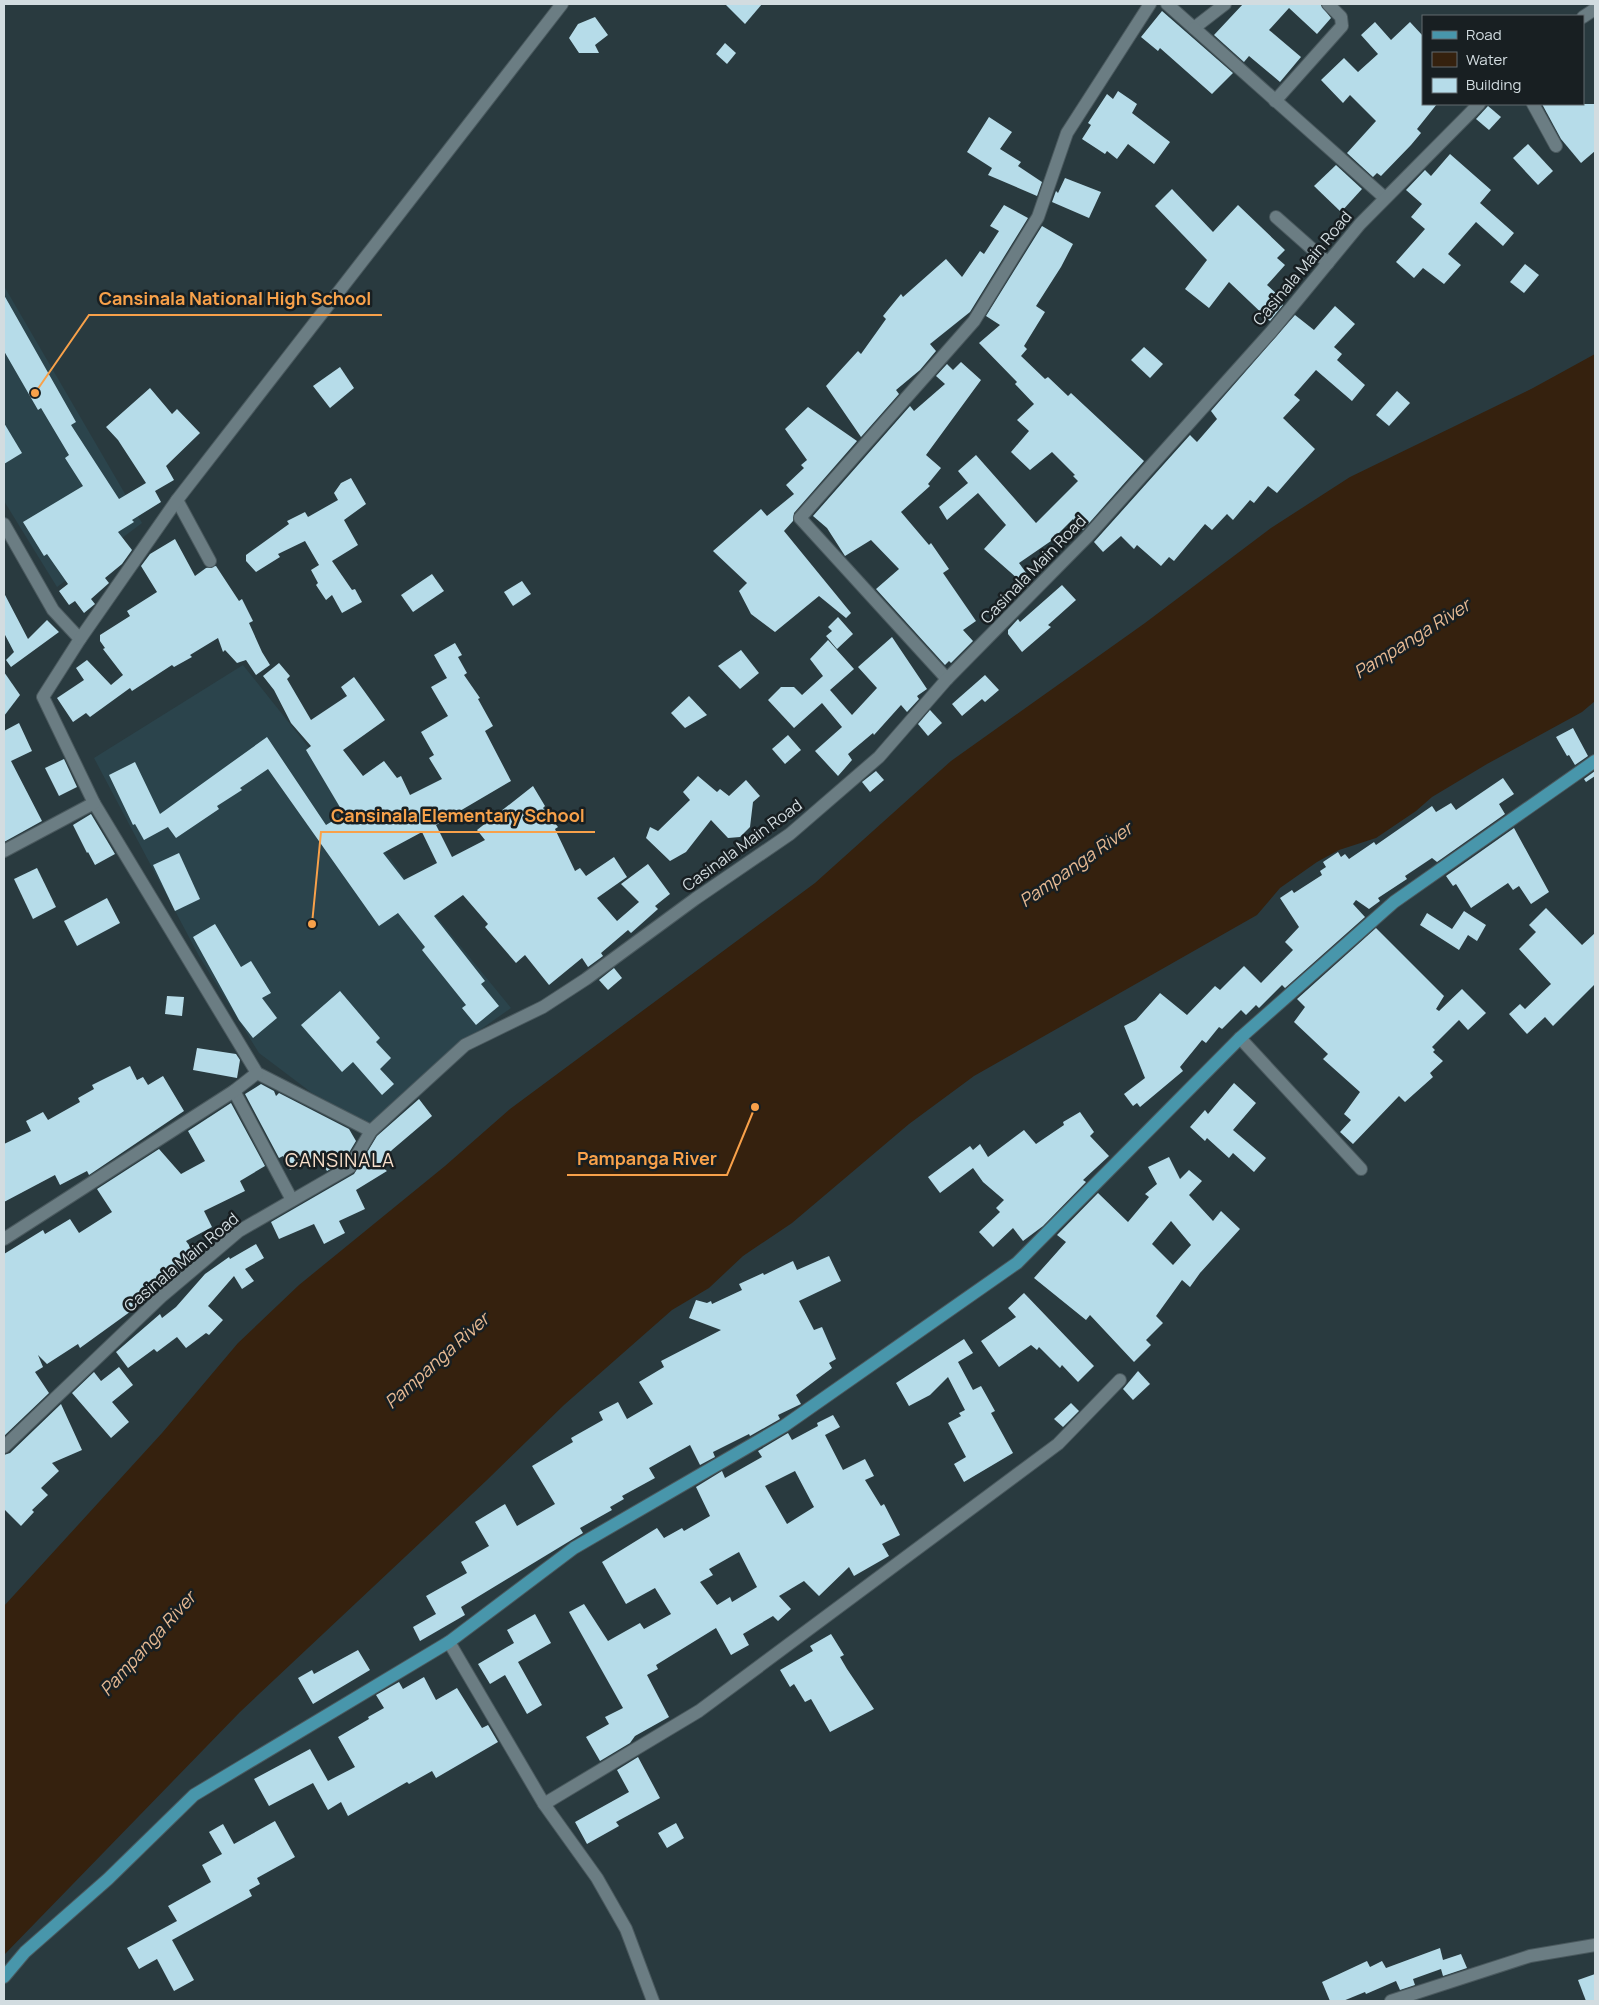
<svg xmlns="http://www.w3.org/2000/svg" width="1599" height="2005" font-family="Manrope,sans-serif">
<rect width="100%" height="100%" fill="#293a3f"/>
<g fill="#2b444c">
<polygon points="4,286 142,523 57,587 4,501"/>
<polygon points="243,665 306,744 404,877 511,1008 463,1042 372,1125 312,1093 259,1053 199,956 94,758"/>
</g>
<polygon fill="#35210e" points="1595,354 1595,701 1582,712 1487,764 1432,797 1416,811 1376,838 1339,850 1317,862 1280,888 1257,915 974,1076 909,1124 792,1223 743,1256 709,1288 672,1310 564,1405 487,1480 240,1712 4,1955 4,1606 162,1433 238,1343 299,1285 445,1166 510,1109 815,883 951,761 1145,623 1271,528 1350,477 1533,388"/>
<g fill="#b6dce9" fill-rule="evenodd">
<polygon points="725,4 762,4 745,24"/>
<polygon points="1243,4 1320,4 1331,18 1317,34 1289,8 1269,30 1301,57 1280,82 1249,56 1244,62 1214,35"/>
<polygon points="1162,11 1233,73 1212,94 1160,48 1158,51 1141,37"/>
<polygon points="595,17 608,35 595,45 599,53 579,53 569,38 578,24"/>
<polygon points="1375,22 1391,40 1410,22 1423,36 1423,104 1437,104 1417,129 1421,133 1411,145 1381,176 1377,173 1373,177 1347,153 1376,121 1350,95 1343,103 1321,80 1344,58 1358,72 1378,54 1361,35"/>
<polygon points="725,43 736,53 727,64 716,54"/>
<polygon points="1118,91 1137,104 1132,113 1170,142 1154,164 1128,144 1117,159 1107,151 1105,154 1082,139 1091,125 1088,123 1107,94 1113,99"/>
<polygon points="1542,104 1595,104 1595,151 1581,163 1561,139"/>
<polygon points="1488,106 1501,117 1489,130 1476,119"/>
<polygon points="989,117 1012,132 1000,149 1021,162 1018,166 1042,182 1037,196 988,175 992,168 967,152"/>
<polygon points="1528,144 1553,171 1538,185 1513,158"/>
<polygon points="1450,154 1491,190 1480,203 1514,233 1503,246 1476,222 1448,254 1461,265 1444,284 1423,268 1414,278 1396,262 1425,229 1411,217 1422,204 1406,190 1425,170 1431,176"/>
<polygon points="1336,165 1362,189 1341,212 1314,186"/>
<polygon points="1065,178 1101,192 1089,218 1052,202 1056,191 1058,193"/>
<polygon points="1172,189 1213,232 1238,205 1285,250 1277,258 1285,265 1267,285 1278,295 1275,298 1283,305 1270,321 1229,282 1209,308 1185,289 1207,260 1155,206"/>
<polygon points="1004,205 1028,218 970,312 930,344 936,351 920,370 896,390 899,394 861,437 826,386 858,351 861,354 886,319 883,316 901,294 903,297 946,259 962,277 980,251 984,254 999,231 990,226"/>
<polygon points="1042,226 1073,244 1061,267 1036,306 1045,312 1024,346 1027,349 1021,356 1045,379 1048,377 1068,396 1071,393 1144,461 1083,530 1073,519 1051,541 1019,563 1032,581 1027,587 984,549 1006,525 978,493 947,520 939,507 968,483 958,471 976,455 1036,523 1078,481 1073,476 1075,475 1052,452 1030,470 1011,452 1029,431 1017,420 1034,404 1015,384 1017,382 979,343 1000,325 986,316"/>
<polygon points="1525,264 1539,275 1524,293 1510,282"/>
<polygon points="4,295 76,422 71,425 119,499 146,483 118,440 106,427 150,388 172,414 177,409 200,433 166,466 174,480 155,491 161,502 132,520 134,522 118,532 132,550 122,564 105,578 109,583 91,599 95,604 84,613 75,601 69,605 59,591 68,584 47,554 44,556 23,522 83,486 65,458 69,455 41,408 38,410 4,351"/>
<polygon points="1335,306 1355,324 1334,347 1342,354 1337,360 1365,385 1352,401 1316,370 1294,395 1300,400 1283,418 1315,449 1277,493 1268,486 1254,503 1250,500 1233,520 1227,514 1212,530 1205,524 1174,561 1169,557 1161,566 1137,545 1134,549 1121,536 1103,552 1094,542 1190,435 1197,442 1217,419 1211,411 1295,315 1314,330"/>
<polygon points="1144,347 1163,364 1150,378 1131,360"/>
<polygon points="961,362 981,380 926,455 941,468 928,484 930,486 901,512 929,545 931,543 949,569 943,573 976,621 963,630 973,641 951,663 949,661 945,665 876,589 899,569 871,540 845,556 827,528 813,516 910,406 914,411 945,384 936,376 947,364 953,370"/>
<polygon points="340,367 354,388 330,408 313,386"/>
<polygon points="1397,391 1410,403 1389,426 1376,415"/>
<polygon points="808,407 857,441 794,513 793,521 784,531 851,613 846,618 819,596 775,632 751,614 739,591 747,583 713,551 761,509 767,516 794,494 786,485 804,468 801,465 807,460 785,429"/>
<polygon points="4,423 22,453 4,464"/>
<polygon points="351,478 366,504 344,520 358,545 332,561 352,590 355,589 362,602 342,613 332,595 326,600 316,585 318,583 311,570 319,565 305,541 278,554 280,557 256,572 246,561 246,555 289,524 287,521 305,512 308,517 338,500 334,493 341,483"/>
<polygon points="175,539 195,576 206,568 216,566 239,601 242,599 253,621 249,623 262,652 270,665 256,675 246,660 237,663 225,650 223,652 218,638 190,655 192,657 174,667 172,665 132,691 130,688 90,717 86,713 73,722 57,698 84,680 76,668 87,660 111,685 123,675 103,649 105,648 100,641 100,635 130,616 127,611 157,592 141,566 150,554"/>
<polygon points="432,574 444,591 413,612 401,595"/>
<polygon points="522,581 531,594 513,606 504,592"/>
<polygon points="1062,585 1076,600 1048,625 1051,627 1022,652 1008,634 1008,630 1018,619 1020,622"/>
<polygon points="4,593 28,639 47,620 59,632 11,667 6,660 14,652 4,633"/>
<polygon points="838,617 853,634 837,649 826,636 832,631 828,627"/>
<polygon points="892,637 927,689 917,696 919,699 907,712 901,705 874,735 873,733 848,754 852,760 838,776 815,751 842,727 822,703 794,728 768,700 781,687 794,687 802,695 823,676 810,659 828,640 854,669 830,690 852,715 877,688 858,667"/>
<path d="M455,643l7,12 -4,2 9,16 -3,2 16,23 -2,1 15,27 -8,5 26,50 -75,44 16,32 33,-17 -8,-10 56,-44 12,20 -2,2 15,19 -3,2 20,42 5,-3 6,8 28,-19 13,20 -30,21 20,23 22,-19 -18,-18 27,-20 22,30 -15,12 3,3 -27,24 -3,-3 -27,23 2,3 -15,11 -6,-9 -33,27 -24,-30 -9,8 -31,-36 3,-3 -25,-29 -29,21 51,65 -4,3 18,22 -23,19 -14,-17 4,-3 -44,-55 3,-3 -27,-34 -19,13 -111,-157 -28,19 2,2 -25,16 2,3 -43,29 -8,-11 -24,13 -9,-16 -2,1 -24,-50 26,-13 25,52 107,-77 59,88 18,-11 -38,-64 5,-4 -20,-23 -17,-33 -11,-14 16,-13 11,13 -3,3 24,41 36,-24 -6,-9 13,-10 31,43 -42,30 20,26 21,-15 13,17 4,-2 9,19 32,-16 -13,-21 5,-3 -13,-23 27,-16 -17,-29 16,-9 -13,-23zM422,832l15,31 -33,17 -21,-27z"/>
<polygon points="741,650 759,673 740,689 718,666"/>
<polygon points="4,672 20,695 4,716"/>
<polygon points="985,675 999,690 985,702 982,699 962,716 952,704"/>
<polygon points="689,696 707,715 685,728 671,713"/>
<polygon points="930,710 942,723 928,736 918,724"/>
<polygon points="19,723 32,751 11,761 42,821 4,842 4,731"/>
<polygon points="1573,728 1588,756 1575,765 1569,755 1567,756 1556,737"/>
<polygon points="788,735 801,750 785,764 772,749"/>
<polygon points="64,759 77,787 59,796 45,768"/>
<polygon points="876,771 884,780 870,792 862,782"/>
<polygon points="1595,771 1595,776 1586,782 1584,779"/>
<polygon points="698,776 717,792 720,789 729,796 746,780 760,796 753,802 750,827 740,837 728,838 711,820 686,852 670,861 646,838 650,827 658,831 690,800 683,792"/>
<polygon points="1503,778 1514,794 1499,804 1505,814 1437,862 1432,858 1405,876 1407,879 1378,898 1380,901 1369,909 1356,900 1353,904 1365,917 1285,988 1282,985 1259,1008 1256,1005 1246,1015 1241,1010 1222,1029 1219,1027 1206,1043 1202,1040 1180,1067 1183,1071 1140,1107 1137,1103 1133,1106 1124,1094 1145,1078 1124,1026 1136,1020 1160,993 1187,1015 1215,986 1220,990 1244,966 1261,983 1293,950 1285,942 1299,927 1280,898 1292,890 1294,893 1322,875 1320,871 1326,867 1323,862 1338,852 1341,857 1345,854 1349,859 1374,842 1376,845 1432,806 1436,812 1451,803 1456,810"/>
<polygon points="91,814 115,854 95,865 88,852 87,853 73,825"/>
<polygon points="1514,828 1549,892 1531,904 1519,886 1513,890 1508,883 1471,908 1456,884 1453,886 1446,876"/>
<polygon points="179,853 200,899 175,911 153,865"/>
<polygon points="37,868 56,907 33,919 14,879"/>
<polygon points="107,898 120,923 77,946 64,921"/>
<polygon points="1546,908 1582,945 1595,933 1595,984 1553,1026 1545,1017 1527,1034 1509,1014 1520,1004 1525,1009 1551,984 1519,949 1536,932 1529,925"/>
<polygon points="1464,911 1486,925 1477,941 1468,935 1459,950 1420,925 1427,913 1452,929"/>
<polygon points="215,924 241,967 251,961 271,993 262,998 277,1018 253,1038 239,1020 193,937"/>
<polygon points="1376,928 1444,996 1436,1009 1439,1011 1462,989 1486,1013 1468,1030 1459,1020 1432,1047 1435,1050 1433,1052 1443,1061 1430,1073 1433,1077 1405,1102 1399,1096 1353,1144 1340,1132 1351,1120 1344,1114 1360,1092 1323,1059 1328,1054 1294,1022 1305,1007 1297,999"/>
<polygon points="614,968 622,978 608,990 599,980"/>
<polygon points="340,991 380,1038 376,1042 391,1058 380,1069 394,1084 382,1095 353,1062 342,1072 301,1025"/>
<polygon points="167,996 184,997 182,1016 165,1014"/>
<polygon points="197,1048 236,1054 240,1060 237,1078 193,1070"/>
<polygon points="130,1066 137,1080 143,1077 148,1085 163,1076 184,1111 89,1175 87,1171 60,1185 55,1175 4,1202 4,1144 31,1131 26,1121 43,1112 48,1120 80,1102 78,1098 94,1089 92,1085"/>
<polygon points="1234,1083 1256,1103 1233,1130 1266,1158 1254,1172 1233,1153 1229,1158 1207,1138 1205,1141 1190,1127 1205,1110 1208,1114"/>
<polygon points="261,1084 274,1091 276,1096 279,1093 349,1129 356,1141 344,1161 327,1171 317,1156 290,1170 283,1156 279,1158 245,1094"/>
<polygon points="419,1099 432,1116 392,1150 379,1165 387,1171 356,1190 365,1209 339,1221 345,1233 324,1244 314,1224 279,1239 271,1222 354,1174 377,1136"/>
<polygon points="231,1103 265,1166 240,1181 245,1191 204,1211 212,1227 186,1241 197,1256 174,1275 146,1291 149,1297 145,1301 80,1348 78,1344 47,1364 38,1355 43,1367 35,1372 49,1393 4,1436 4,1254 43,1230 45,1234 70,1219 79,1233 112,1212 97,1189 159,1149 181,1174 205,1161 188,1131"/>
<polygon points="1080,1112 1094,1132 1090,1136 1109,1156 1083,1180 1086,1182 1043,1226 1023,1241 1013,1228 993,1247 979,1232 1000,1212 996,1208 1004,1200 983,1182 973,1168 940,1193 928,1177 970,1146 973,1150 980,1144 988,1157 1024,1130 1036,1144 1064,1125 1063,1122"/>
<path d="M1169,1157l11,22 9,-9 13,11 -13,14 24,26 8,-10 19,18 -40,44 -10,14 -8,-7 -26,36 7,7 -17,17 5,5 -17,17 -44,-47 -4,5 -52,-42 32,-36 -9,-7 41,-42 30,29 21,-25 -4,-3 12,-10 -9,-17zM1171,1221l20,24 -18,20 -21,-21z"/>
<polygon points="256,1244 264,1258 245,1269 254,1281 242,1289 234,1276 208,1306 223,1320 209,1335 206,1333 186,1348 177,1337 157,1352 154,1349 128,1368 116,1352 160,1314 162,1318 176,1307 205,1274 229,1257 230,1259"/>
<polygon points="829,1256 841,1281 799,1301 814,1330 822,1327 836,1359 829,1363 832,1368 796,1395 801,1404 778,1415 780,1419 750,1436 749,1434 713,1452 715,1457 700,1465 690,1445 649,1468 655,1478 622,1496 624,1499 610,1507 612,1510 580,1528 583,1533 461,1607 465,1615 420,1641 413,1627 436,1614 426,1596 467,1573 461,1562 489,1546 475,1522 505,1504 517,1526 555,1504 532,1466 573,1442 571,1438 603,1420 599,1412 618,1402 627,1419 653,1404 639,1382 664,1367 661,1361 721,1330 689,1318 696,1300 707,1303 711,1301 712,1304 742,1290 739,1284 763,1273 764,1275 793,1261 797,1270"/>
<polygon points="1024,1293 1094,1366 1078,1382 1062,1365 1060,1368 1039,1347 1037,1350 1031,1345 999,1367 981,1341 1016,1317 1008,1308"/>
<polygon points="964,1339 973,1353 958,1362 973,1390 981,1386 995,1411 991,1413 1013,1453 964,1482 954,1464 966,1457 948,1423 961,1416 959,1413 965,1410 948,1377 930,1395 909,1406 896,1383"/>
<polygon points="119,1367 133,1385 112,1402 129,1422 111,1438 72,1393 94,1372 101,1381"/>
<polygon points="1138,1371 1150,1384 1133,1400 1123,1389"/>
<polygon points="1071,1403 1079,1411 1063,1427 1054,1419"/>
<polygon points="61,1404 82,1450 52,1463 59,1471 41,1488 48,1495 32,1510 34,1512 21,1526 4,1509 4,1455 10,1453"/>
<path d="M833,1415l7,12 -15,8 18,35 22,-11 9,17 -9,4 16,26 3,-2 16,31 -18,9 7,12 -35,20 -5,-9 -30,29 -15,-15 -25,15 12,13 -13,12 -5,-5 -30,18 6,11 -18,10 -15,-27 -60,37 2,4 -11,6 22,42 -34,19 -5,7 -30,18 -14,-24 23,-13 -4,-7 18,-9 -54,-96 15,-8 24,37 32,-18 4,6 27,-15 -16,-26 -29,16 -24,-42 55,-34 7,10 18,-10 2,3 26,-15 -14,-29 26,-16 3,7 37,-21 -4,-6 30,-18 4,7 26,-14 -1,-3zM795,1471l19,36 -27,17 -22,-38zM739,1552l18,35 -25,15 -2,-5 -13,8 -17,-23 13,-7 -4,-6z"/>
<polygon points="535,1614 551,1643 518,1662 542,1705 527,1714 505,1675 490,1684 478,1664 514,1643 507,1630"/>
<polygon points="831,1634 844,1655 840,1657 847,1669 874,1709 830,1732 811,1699 805,1702 794,1684 790,1687 780,1670 813,1651 810,1646"/>
<polygon points="358,1650 370,1670 313,1704 298,1678 312,1670 314,1674"/>
<polygon points="424,1677 436,1700 457,1688 482,1728 488,1725 498,1742 436,1778 432,1771 409,1784 407,1782 348,1816 341,1802 328,1810 313,1783 269,1806 254,1779 310,1749 328,1781 355,1767 338,1737 369,1719 368,1717 384,1708 376,1695 399,1682 403,1689"/>
<polygon points="638,1757 660,1798 616,1822 619,1826 587,1844 575,1822 629,1792 617,1770"/>
<polygon points="275,1821 295,1857 257,1878 260,1884 249,1890 252,1896 172,1940 194,1980 174,1991 157,1959 139,1969 127,1948 177,1921 168,1906 211,1882 202,1865 222,1854 209,1832 223,1824 234,1844"/>
<polygon points="676,1823 684,1838 667,1848 658,1833"/>
<polygon points="1440,1948 1443,1960 1461,1954 1467,1968 1443,1976 1441,1969 1413,1979 1415,1985 1400,1990 1396,1981 1366,1994 1365,1992 1343,2001 1330,2001 1322,1982 1367,1961 1370,1967 1382,1961 1386,1968"/>
<polygon points="1595,1974 1595,2001 1586,2001 1578,1980"/>
</g>
<g fill="none" stroke-linecap="round" stroke-linejoin="round">
<defs>
<g id="minor">
<polyline points="1167,4 1194,28 1225,4"/>
<polyline points="1583,17 1595,9"/>
<polyline points="1194,28 1385,198"/>
<polyline points="1275,101 1342,26 1341,17 1328,4"/>
<polyline points="1533,104 1556,146"/>
<polyline points="1276,217 1328,263"/>
<polyline points="177,500 210,561"/>
<polyline points="4,524 53,610 80,639 43,697 94,803 257,1073 371,1131"/>
<polyline points="80,639 177,500 562,4"/>
<polyline points="947,679 800,518 974,321 1038,217 1067,133 1150,4"/>
<polyline points="4,851 94,803"/>
<polyline points="1240,1038 1361,1169"/>
<polyline points="234,1091 292,1200"/>
<polyline points="4,1239 234,1091 257,1073"/>
<polyline points="4,1447 161,1297 239,1231 350,1167 371,1131 465,1045 543,1007 586,979 695,899 790,834 879,757 947,679 1088,536 1271,332 1360,224 1479,104"/>
<polyline points="449,1642 544,1804 597,1878 626,1929 653,2001"/>
<polyline points="544,1804 699,1711 1058,1444 1120,1380"/>
<polyline points="1391,2001 1530,1956 1595,1945"/>
</g>
<polyline id="major" points="4,1977 25,1952 108,1879 194,1795 449,1642 574,1548 784,1426 1017,1263 1240,1038 1394,902 1595,761"/>
</defs>
<use href="#minor" stroke="#4a595e" stroke-width="14"/>
<use href="#major" stroke="#4a595e" stroke-width="14"/>
<use href="#minor" stroke="#6b7d83" stroke-width="12"/>
<use href="#major" stroke="#4896ab" stroke-width="12"/>
</g>
<g text-anchor="middle" stroke-width="5" stroke-linejoin="round" paint-order="stroke">
<g font-size="16" fill="#d2dce0" stroke="#181f22">
<text transform="translate(1302 268) rotate(-50)" y="6">Casinala Main Road</text>
<text transform="translate(1033 569) rotate(-46)" y="6">Casinala Main Road</text>
<text transform="translate(742 845) rotate(-36)" y="6">Casinala Main Road</text>
<text transform="translate(181 1262) rotate(-40)" y="6">Casinala Main Road</text>
</g>
<g font-size="18" font-style="italic" fill="#e7ba93" stroke="#181f22">
<text transform="translate(1412 639) rotate(-32)" y="6">Pampanga River</text>
<text transform="translate(1076 865) rotate(-35)" y="6">Pampanga River</text>
<text transform="translate(437 1361) rotate(-42)" y="6">Pampanga River</text>
<text transform="translate(148 1644) rotate(-48)" y="6">Pampanga River</text>
</g>
<g font-size="19" letter-spacing="1" fill="#f8dec9" stroke="#181f22">
<text x="340" y="1167">CANSINALA</text>
</g>
</g>
<path fill="none" stroke="#f8a14a" stroke-width="2" d="M35 393L89 315H382M312 924L321 832H595M755 1107L727 1175H567"/>
<g fill="#f8a14a" stroke="#181f22" stroke-width="2">
<circle cx="35" cy="393" r="5"/>
<circle cx="312" cy="924" r="5"/>
<circle cx="755" cy="1107" r="5"/>
</g>
<g font-size="18" text-anchor="middle" font-weight="bold" fill="#f8a14a" stroke="#181f22" stroke-width="5" stroke-linejoin="round" paint-order="stroke">
<text x="235" y="305">Cansinala National High School</text>
<text x="458" y="822">Cansinala Elementary School</text>
<text x="647" y="1165">Pampanga River</text>
</g>
<rect width="1599" height="2005" fill="none" stroke="#d2dce0" stroke-width="10"/>
<rect x="1422" y="15" width="162" height="90" fill="#181f22" stroke="#626b6e"/>
<rect x="1432" y="31" width="25" height="8" fill="#4896ab" stroke="#626b6e"/>
<text x="1466" y="40" font-size="15" fill="#d2dce0">Road</text>
<rect x="1432" y="52" width="25" height="15" fill="#35210e" stroke="#626b6e"/>
<text x="1466" y="65" font-size="15" fill="#d2dce0">Water</text>
<rect x="1432" y="78" width="25" height="15" fill="#b6dce9" stroke="#626b6e"/>
<text x="1466" y="90" font-size="15" fill="#d2dce0">Building</text>
</svg>
